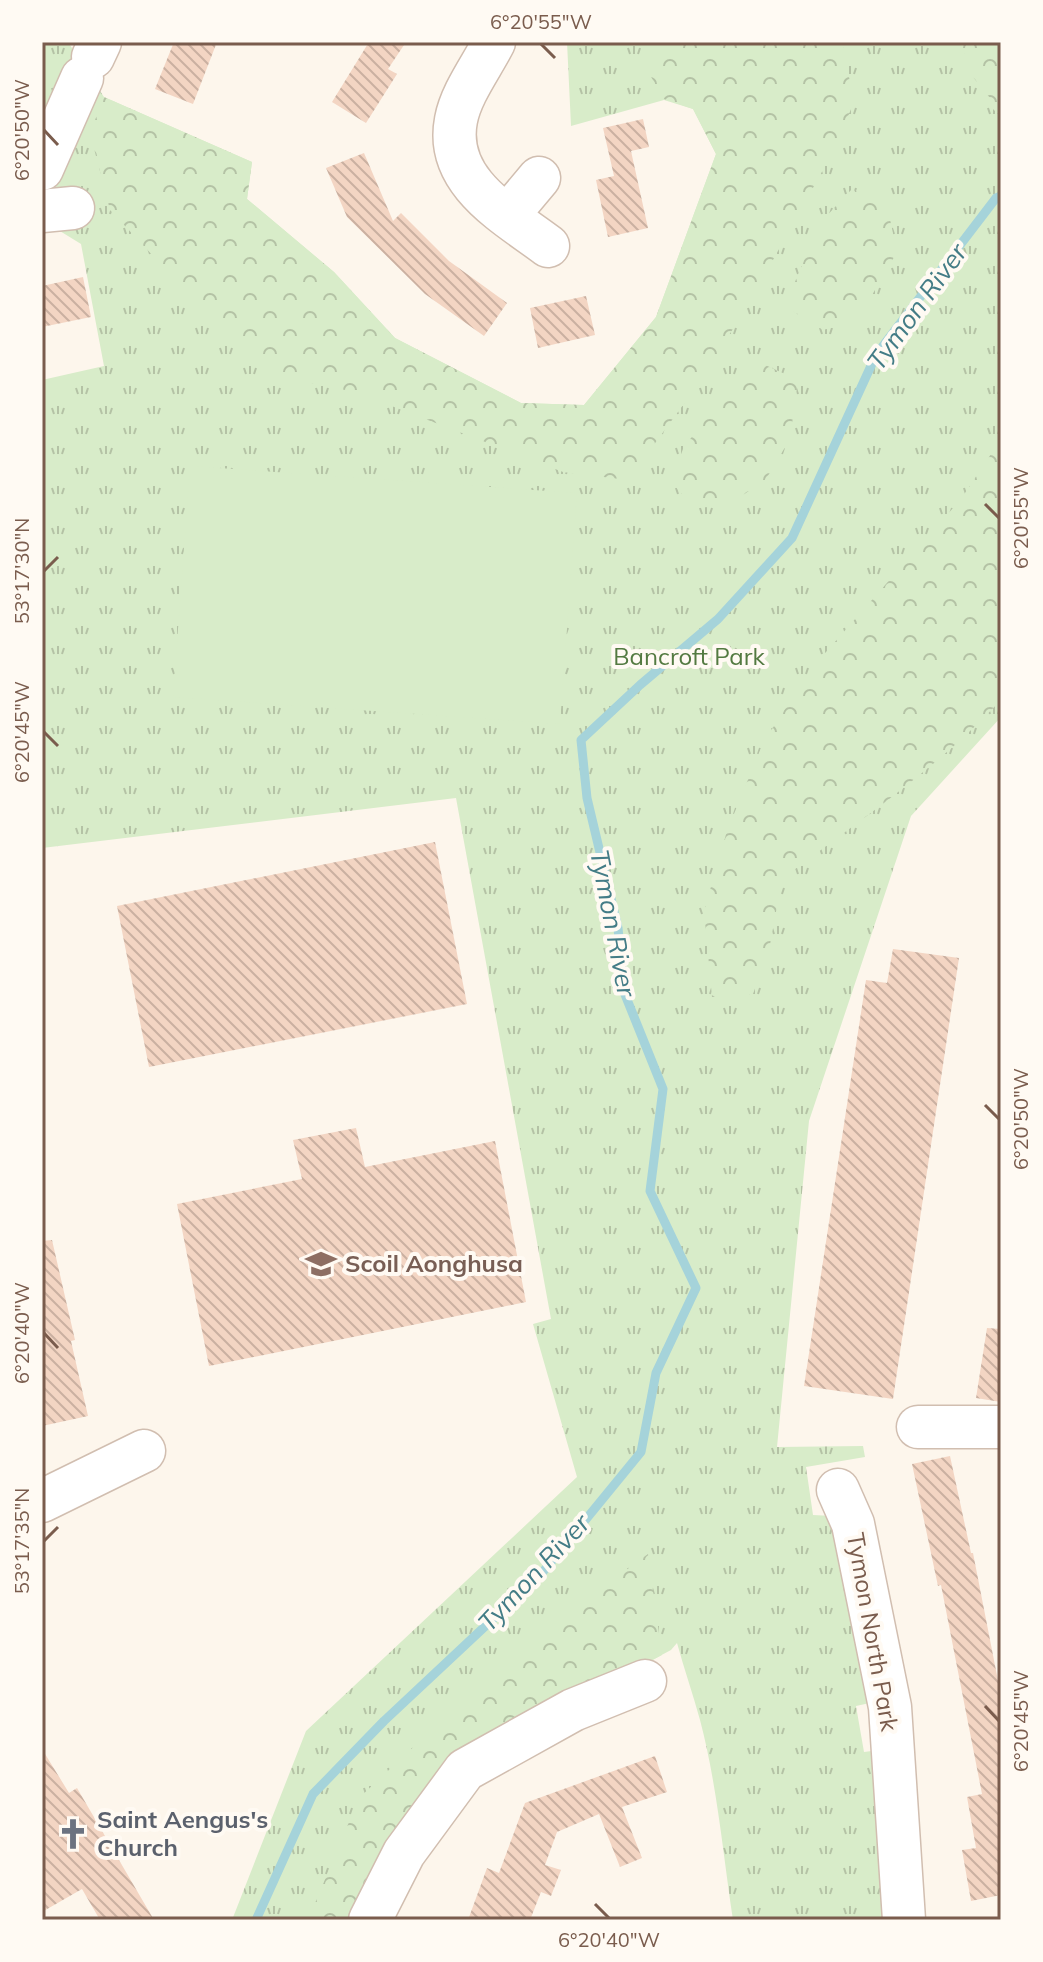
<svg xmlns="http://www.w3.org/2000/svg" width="1043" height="1962" font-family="Mulish,sans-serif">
<defs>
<pattern id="grass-tufts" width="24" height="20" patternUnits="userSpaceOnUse" patternTransform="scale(2)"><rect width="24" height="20" fill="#d8ecc9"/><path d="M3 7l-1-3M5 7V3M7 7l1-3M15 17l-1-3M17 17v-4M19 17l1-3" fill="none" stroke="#b4c2a5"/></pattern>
<pattern id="forest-crowns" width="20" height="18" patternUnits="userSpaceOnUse" patternTransform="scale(2)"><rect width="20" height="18" fill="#d8ecc9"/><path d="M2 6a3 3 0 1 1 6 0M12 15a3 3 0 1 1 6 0" fill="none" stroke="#b4c2a5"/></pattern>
<pattern id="building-back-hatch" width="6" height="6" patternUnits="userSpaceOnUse" patternTransform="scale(2)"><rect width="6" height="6" fill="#f3d5c3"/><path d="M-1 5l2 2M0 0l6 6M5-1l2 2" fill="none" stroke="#cab0a1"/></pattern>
</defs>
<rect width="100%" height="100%" fill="#fdf6ec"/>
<path fill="url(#grass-tufts)" d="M42,42h26l36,55 148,65 -5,37 87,73 61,66 126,65 63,2 72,-88 60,-163 -23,-45 -29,-9 -93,26 -4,-84h434v675l-90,99 -102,305 -32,326 86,-1 2,11 -59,10 7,48 20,1 46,185 -23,5 8,46 23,-3 7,171h-161c-10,-66 -16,-136 -33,-200 -7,-26 -16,-51 -23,-77l-6,7 -207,110 -99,160h-133l74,-189 271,-254 -44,-153 18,-5 -95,-521 -414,50v-468l62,-14 -23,-122 -39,-24z"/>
<g fill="url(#forest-crowns)">
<polygon points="660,42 842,42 854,102 834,150 748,305 697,386 628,480 563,472 355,392 263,373 110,210 90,133 104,97 252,162 247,199 334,272 395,338 521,403 584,405 656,317 716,154 693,109 664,99 647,70"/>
<polygon points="957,42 1001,42 1001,117 991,107 990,98 973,77 967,58"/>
<polygon points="852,189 888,210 897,252 857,321 823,330 785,306 819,224"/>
<polygon points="761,363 798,380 790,439 766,479 727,506 693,508 671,481 683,449 744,365"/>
<path d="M1001,439v261c-64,69 -144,122 -219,179l-13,71 -16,44 -41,3 -8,-86 23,-80 36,-88 48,-74 150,-170z"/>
<polygon points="648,1554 662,1655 464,1760 365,1920 308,1920 359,1798 517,1650"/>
</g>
<polygon fill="#d8ecc9" points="190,466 577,493 560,724 173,697"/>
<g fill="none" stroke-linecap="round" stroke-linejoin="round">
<polyline stroke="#a5d3da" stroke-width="9" points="256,1920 313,1794 384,1721 542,1573 641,1452 656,1373 696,1288 650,1191 663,1089 624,992 618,928 587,798 581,740 640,685 718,619 792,538 876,355 996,198 1001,196"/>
</g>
<g fill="url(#building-back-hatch)">
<polygon points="174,42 217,42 193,104 155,89"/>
<polygon points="369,42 406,42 388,69 397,74 366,123 332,102"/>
<polygon points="643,119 649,147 631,151 648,228 608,237 596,180 614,176 603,128"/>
<polygon points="364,153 393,221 401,213 449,261 507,303 484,336 425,294 347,217 326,168"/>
<polygon points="83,277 91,317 42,327 42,286"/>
<polygon points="586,296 595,335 538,348 530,308"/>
<polygon points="435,842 467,1004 149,1067 117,906"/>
<polygon points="893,949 959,958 893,1399 804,1386 866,980 887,983"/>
<polygon points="356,1128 365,1167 495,1141 526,1302 209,1366 177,1204 302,1179 293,1140"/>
<polygon points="52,1240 75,1340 71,1341 88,1416 42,1426 42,1241"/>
<polygon points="987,1328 1001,1329 1001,1402 976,1398"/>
<polygon points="950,1456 971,1553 973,1553 1001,1696 1001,1895 971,1901 962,1850 976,1848 967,1797 982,1794 941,1585 938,1586 912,1464"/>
<polygon points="42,1749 69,1793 77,1788 154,1920 100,1920 82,1889 42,1912"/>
<polygon points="655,1756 667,1792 622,1807 642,1858 620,1867 599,1814 557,1832 545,1865 561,1870 551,1896 541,1892 530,1920 468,1920 487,1868 499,1873 525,1803"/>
</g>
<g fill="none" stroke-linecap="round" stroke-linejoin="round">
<defs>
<g id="minor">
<path d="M494,42c-12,24 -33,51 -38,78 -12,62 51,95 92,126"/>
<polyline points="93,57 100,42"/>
<polyline points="42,169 82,78"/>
<polyline points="42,211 73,208"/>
<polyline points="508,215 539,178"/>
<polyline points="918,1427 1001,1427"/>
<polyline points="838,1490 853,1524 890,1707 904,1920"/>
<polyline points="42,1501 144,1451"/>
<polyline points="370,1920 404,1853 465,1770 573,1710 645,1681"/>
</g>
</defs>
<use href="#minor" stroke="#d1beb0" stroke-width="45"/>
<use href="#minor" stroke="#fff" stroke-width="42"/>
</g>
<path fill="none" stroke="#7a5c4d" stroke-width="3" d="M541,44l14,14M44,130l14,15M985,504l14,14M44,571l14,-14M44,732l14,14M985,1105l14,14M44,1333l14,15M44,1541l14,-14M985,1706l14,15M595,1904l14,14"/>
<defs>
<symbol id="school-bare" viewBox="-9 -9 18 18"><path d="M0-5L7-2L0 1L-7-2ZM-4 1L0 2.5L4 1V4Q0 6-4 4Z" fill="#8d6e63" stroke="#fffaf3" stroke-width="2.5" paint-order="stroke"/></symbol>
<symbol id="church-bare" viewBox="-9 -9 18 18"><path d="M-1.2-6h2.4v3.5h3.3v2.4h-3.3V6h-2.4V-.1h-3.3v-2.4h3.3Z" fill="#6b7280" stroke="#fffaf3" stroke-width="2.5" paint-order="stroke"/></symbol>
</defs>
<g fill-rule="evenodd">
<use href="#school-bare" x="299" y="1242" width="44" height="44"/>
<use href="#church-bare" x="51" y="1812" width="44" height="44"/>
</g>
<g text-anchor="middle" stroke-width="8" stroke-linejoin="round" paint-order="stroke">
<g font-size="24" fill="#537a41" stroke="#fffaf3">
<text x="689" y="665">Bancroft Park</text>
</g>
<g font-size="24" font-weight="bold" fill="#785e54" stroke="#fffaf3" text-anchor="start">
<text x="345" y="1272">Scoil Aonghusa</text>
</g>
<g font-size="24" fill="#7a5c4d" stroke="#fffaf3">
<text transform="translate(872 1632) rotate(80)" y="8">Tymon North Park</text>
</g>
<g font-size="24" font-weight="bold" fill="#5b616d" stroke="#fffaf3" text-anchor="start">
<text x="97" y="1828">Saint Aengus's<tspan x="97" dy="28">Church</tspan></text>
</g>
<g font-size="26" font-style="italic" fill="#437c86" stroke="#fffaf3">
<text transform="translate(917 307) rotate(-54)" y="9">Tymon River</text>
<text transform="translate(613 923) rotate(79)" y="9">Tymon River</text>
<text transform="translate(534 1573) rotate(-47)" y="9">Tymon River</text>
</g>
</g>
<rect width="1043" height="1962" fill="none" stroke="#fffaf3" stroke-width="88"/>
<rect x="44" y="44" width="955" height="1874" fill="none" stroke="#7a5c4d" stroke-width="3"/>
<g font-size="20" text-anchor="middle" fill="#7a5c4d">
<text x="541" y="29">6°20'55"W</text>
<text transform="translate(22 130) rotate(-90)" y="7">6°20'50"W</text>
<text transform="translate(1021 518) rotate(-90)" y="7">6°20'55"W</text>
<text transform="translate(22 571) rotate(-90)" y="7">53°17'30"N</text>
<text transform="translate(22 732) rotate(-90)" y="7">6°20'45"W</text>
<text transform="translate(1021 1119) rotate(-90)" y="7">6°20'50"W</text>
<text transform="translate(22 1333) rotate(-90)" y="7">6°20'40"W</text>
<text transform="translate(22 1541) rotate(-90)" y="7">53°17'35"N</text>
<text transform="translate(1021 1721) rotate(-90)" y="7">6°20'45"W</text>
<text x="609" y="1947">6°20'40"W</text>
</g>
</svg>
